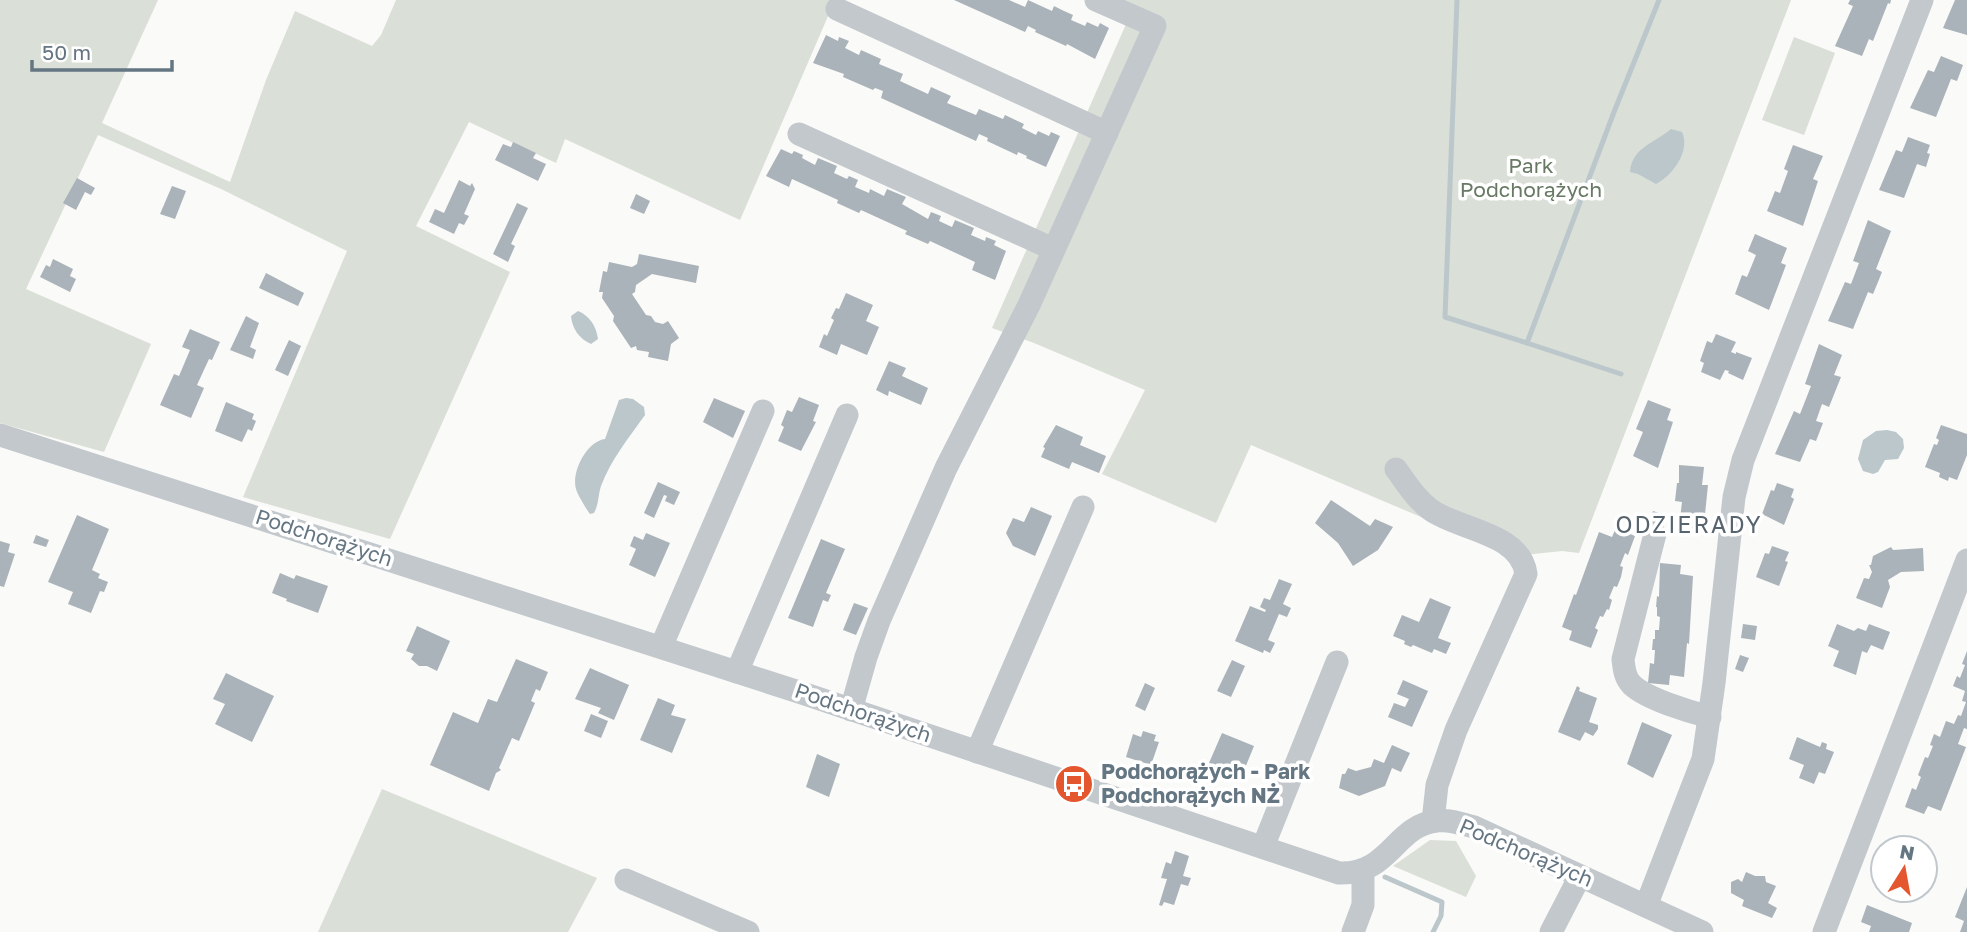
<svg xmlns="http://www.w3.org/2000/svg" width="1967" height="932" font-family="'Golos Text',sans-serif">
<rect width="100%" height="100%" fill="#fafaf8"/>
<g fill="#dadfd7">
<polygon points="0,0 158,0 102,123 230,182 266,80 295,11 372,46 381,35 396,0 835,0 740,220 565,139 556,163 469,122 416,226 510,272 390,539 243,497 347,251 221,189 98,135 26,289 151,344 104,452 0,423"/>
<polygon points="1123,0 1791,0 1579,553 1562,551 1513,556 1251,445 1216,523 1102,474 1145,390 1034,343 992,328 1134,6"/>
<polygon points="1794,37 1835,53 1804,135 1762,120"/>
<polygon points="382,789 597,878 568,932 318,932"/>
<polygon points="1430,840 1456,841 1476,876 1466,897 1393,866"/>
</g>
<g fill="#bbc7cb">
<path d="M1671,129l11,3c9,19 -10,44 -26,52l-18,-10 -8,-2c2,-25 25,-29 41,-43z"/>
<path d="M578,311c12,5 18,15 20,28l-7,5c-12,-5 -19,-16 -20,-28z"/>
<path d="M626,398l7,1 11,8 1,8c-15,21 -35,46 -44,71 -3,9 -2,18 -7,27l-4,1c-3,-4 -13,-20 -14,-25 -5,-17 11,-48 29,-50l14,-39z"/>
<polygon points="1887,430 1896,432 1903,439 1904,448 1898,459 1885,460 1878,472 1873,474 1863,471 1858,459 1863,440 1876,431"/>
</g>
<g fill="none" stroke-linecap="round" stroke-linejoin="round">
<g stroke="#bbc7cb" stroke-width="5">
<polyline points="1457,0 1445,317 1527,343"/>
<polyline points="1621,374 1527,343 1614,112 1659,0"/>
<polyline points="1385,877 1442,902 1441,916 1433,932"/>
</g>
</g>
<g fill="#aab3b9">
<polygon points="954,0 1009,0 1025,7 1028,0 1052,11 1054,6 1064,11 1073,15 1071,20 1085,26 1087,22 1098,27 1100,23 1109,28 1095,59 1067,44 1066,46 1035,32 1036,30 1028,26 1025,32"/>
<polygon points="1850,0 1891,0 1890,4 1888,3 1873,41 1869,39 1862,56 1835,46 1853,6 1848,4"/>
<polygon points="1955,0 1967,0 1967,35 1943,28"/>
<polygon points="826,35 838,41 839,37 849,41 845,48 859,55 861,50 881,59 879,64 903,74 900,81 928,94 931,87 951,96 947,103 976,115 979,109 1003,119 1005,115 1024,124 1022,128 1036,135 1038,131 1049,136 1051,132 1060,136 1046,167 1026,158 1027,156 1018,152 1017,155 987,141 988,138 979,134 976,141 881,98 883,91 875,88 873,90 843,77 844,74 813,63"/>
<polygon points="1941,56 1963,65 1957,81 1951,79 1936,117 1910,108 1928,70 1934,72"/>
<polygon points="1908,137 1930,145 1927,153 1930,154 1926,167 1917,164 1904,198 1879,190 1896,150 1902,152"/>
<polygon points="513,142 536,153 533,158 546,164 538,181 495,160 503,144 511,147"/>
<polygon points="1793,145 1823,156 1813,179 1818,181 1803,226 1767,211 1775,191 1780,193 1788,171 1784,169"/>
<polygon points="781,149 792,154 794,151 803,155 802,158 815,165 818,158 837,166 834,173 847,179 849,176 858,180 855,187 869,193 870,189 884,196 887,189 906,197 902,204 928,219 931,212 941,216 939,221 952,227 955,220 974,228 971,235 985,241 986,237 996,241 994,245 1006,251 995,280 972,270 975,262 930,241 928,244 905,234 907,231 861,210 859,213 837,203 838,200 792,179 789,187 766,176"/>
<polygon points="77,178 95,188 91,195 85,192 76,210 63,203"/>
<polygon points="459,180 470,186 472,183 475,189 464,214 469,216 464,225 459,223 454,234 429,222 435,209 444,213"/>
<polygon points="172,186 186,191 175,219 160,214"/>
<polygon points="636,194 650,201 644,214 630,208"/>
<polygon points="517,203 528,208 511,244 515,246 508,262 493,254"/>
<polygon points="1868,220 1891,231 1876,269 1882,272 1878,282 1873,294 1868,292 1853,329 1828,321 1845,282 1851,284 1859,263 1853,261"/>
<polygon points="1755,234 1787,248 1781,263 1786,265 1769,310 1735,294 1742,275 1747,277 1756,255 1748,251"/>
<polygon points="639,254 699,266 696,283 652,274 636,285 635,292 632,294 646,315 651,316 655,322 663,324 668,321 679,338 671,344 668,361 648,357 649,352 637,350 636,346 631,348 613,321 614,316 602,298 603,292 599,292 603,271 607,272 609,262 632,267 637,264"/>
<polygon points="53,259 73,269 70,276 76,279 70,292 40,277 46,265 50,267"/>
<polygon points="266,273 304,293 298,306 259,288"/>
<polygon points="846,293 873,305 866,321 879,327 867,355 841,344 837,355 819,347 824,334 827,336 834,320 831,318 836,308 839,309"/>
<polygon points="246,316 259,323 250,347 256,350 253,359 230,350"/>
<polygon points="190,329 220,342 212,360 209,359 197,385 204,388 191,418 160,405 174,374 179,376 190,350 182,347"/>
<polygon points="1716,334 1736,342 1731,352 1736,354 1736,352 1752,358 1743,380 1728,373 1729,371 1725,370 1720,380 1701,372 1704,363 1700,361 1707,341 1712,343"/>
<polygon points="289,340 301,346 288,376 275,370"/>
<polygon points="1819,344 1842,355 1834,375 1841,377 1829,407 1822,404 1816,421 1823,423 1816,441 1810,439 1800,462 1775,454 1794,411 1800,414 1811,386 1805,384"/>
<polygon points="889,361 906,368 902,376 928,388 921,405 889,391 888,396 876,390"/>
<polygon points="799,397 819,405 813,421 816,422 801,451 778,441 784,427 781,425 787,410 792,412"/>
<polygon points="714,398 745,411 733,438 703,422"/>
<polygon points="1648,400 1671,409 1667,420 1673,422 1658,468 1633,456 1643,432 1636,429"/>
<polygon points="226,402 254,414 252,419 256,421 252,431 248,429 242,442 215,431"/>
<polygon points="1056,425 1083,437 1080,445 1106,456 1099,473 1072,462 1069,469 1041,457 1045,448 1043,447"/>
<polygon points="1941,425 1967,434 1967,455 1957,480 1949,477 1948,481 1939,477 1940,473 1925,467 1934,444 1937,445 1939,440 1936,438"/>
<polygon points="1679,465 1704,467 1702,485 1708,485 1704,524 1706,524 1705,532 1679,527 1682,502 1675,501 1677,483 1679,483"/>
<polygon points="658,482 680,492 674,505 665,501 667,496 664,495 654,518 644,513"/>
<polygon points="1777,483 1794,489 1791,497 1794,499 1784,525 1762,514 1771,490 1774,491"/>
<polygon points="1331,500 1370,526 1375,519 1393,527 1378,550 1353,566 1338,543 1315,523"/>
<polygon points="1031,507 1052,516 1035,556 1013,546 1006,533 1013,518 1024,522"/>
<polygon points="1653,511 1665,515 1661,528 1649,524"/>
<polygon points="77,515 109,529 92,570 100,574 98,578 108,582 104,592 100,591 91,613 68,604 73,592 48,582"/>
<polygon points="1616,528 1635,536 1628,555 1625,553 1620,566 1623,567 1621,577 1617,587 1614,586 1609,598 1612,600 1609,610 1607,609 1603,617 1600,616 1595,628 1598,630 1591,648 1569,640 1572,631 1562,627 1574,594 1576,595 1599,532 1612,537"/>
<polygon points="646,533 670,543 655,577 629,565 636,549 630,546 634,536 643,540"/>
<polygon points="36,535 49,540 46,547 33,543"/>
<polygon points="821,539 845,549 826,593 831,595 828,602 823,600 813,627 788,618"/>
<polygon points="0,541 10,544 8,552 15,554 4,587 0,586"/>
<polygon points="1772,546 1789,552 1785,561 1788,562 1779,586 1756,577 1765,553 1769,554"/>
<polygon points="1891,547 1893,550 1923,548 1924,571 1901,572 1888,580 1890,587 1882,608 1856,598 1864,578 1869,579 1872,572 1869,565 1871,565 1873,556"/>
<polygon points="1660,563 1681,565 1680,574 1693,576 1689,644 1687,643 1684,677 1670,675 1669,685 1648,683 1650,663 1654,664 1655,650 1652,650 1653,639 1655,639 1655,630 1659,630 1660,617 1657,616 1657,607 1656,607 1657,596 1659,597"/>
<polygon points="280,573 294,579 296,575 328,586 318,613 286,601 287,599 272,593"/>
<polygon points="1279,579 1292,584 1283,604 1291,608 1287,617 1279,614 1268,640 1275,643 1270,653 1264,650 1263,653 1235,641 1250,606 1265,612 1266,610 1260,607 1264,598 1270,600"/>
<polygon points="1430,598 1451,607 1438,638 1451,643 1446,654 1434,649 1432,653 1413,645 1411,647 1404,644 1405,641 1393,636 1402,615 1419,622"/>
<polygon points="854,603 868,608 856,635 843,630"/>
<polygon points="1743,624 1757,626 1755,640 1741,638"/>
<polygon points="1837,624 1854,631 1858,628 1866,631 1869,624 1890,632 1883,650 1871,645 1867,653 1862,651 1856,675 1833,666 1839,651 1828,646"/>
<polygon points="417,626 450,641 437,671 427,666 419,666 411,659 414,654 406,651"/>
<polygon points="1967,651 1967,729 1964,728 1958,744 1966,747 1941,811 1928,806 1924,814 1905,807 1912,788 1916,790 1921,777 1918,775 1925,757 1928,758 1933,746 1930,745 1934,734 1940,737 1946,721 1954,724 1958,715 1961,716 1966,702 1962,701 1965,691 1953,686 1957,676 1960,678 1965,665 1962,664"/>
<polygon points="1740,655 1749,658 1743,672 1735,669"/>
<polygon points="516,659 548,672 540,691 536,689 531,701 535,703 519,741 512,738 499,768 501,770 496,773 489,791 430,765 453,712 478,723 488,699 497,702"/>
<polygon points="1232,660 1245,666 1231,697 1217,691"/>
<polygon points="590,668 629,685 614,720 598,713 601,708 575,699"/>
<polygon points="226,673 274,696 252,742 215,724 225,704 213,699"/>
<polygon points="1403,680 1428,691 1412,727 1388,717 1394,703 1405,707 1409,699 1397,694"/>
<polygon points="1145,683 1155,688 1145,711 1135,706"/>
<polygon points="1577,686 1580,688 1579,691 1597,698 1589,722 1598,725 1598,729 1593,736 1585,732 1580,741 1558,732"/>
<polygon points="658,698 675,705 671,715 686,719 672,753 640,740"/>
<polygon points="591,714 608,721 601,738 584,731"/>
<polygon points="1642,722 1672,735 1653,778 1627,764"/>
<polygon points="1143,731 1156,735 1154,741 1159,742 1151,765 1126,757 1133,734 1141,737"/>
<polygon points="1222,733 1254,746 1243,773 1228,767 1227,771 1209,763"/>
<polygon points="1797,737 1820,747 1822,742 1827,744 1826,749 1834,752 1825,774 1819,772 1814,784 1799,778 1804,765 1789,759"/>
<polygon points="1392,745 1410,753 1401,772 1392,768 1385,786 1359,796 1339,788 1342,774 1345,774 1348,768 1356,771 1371,767 1374,759 1384,763"/>
<polygon points="817,754 840,764 829,797 806,787"/>
<polygon points="1883,849 1883,876 1874,873"/>
<polygon points="1175,851 1189,856 1183,876 1191,878 1188,886 1181,884 1174,905 1164,902 1162,906 1159,905 1167,879 1161,878 1166,862 1171,864"/>
<polygon points="1746,872 1755,876 1765,876 1766,882 1776,886 1768,903 1777,908 1772,918 1742,906 1744,900 1731,893 1731,882 1738,879 1742,882"/>
<polygon points="1967,887 1967,932 1960,932 1964,921 1955,917"/>
<polygon points="1867,905 1912,923 1909,932 1869,932 1871,926 1861,922"/>
</g>
<g fill="none" stroke-linecap="round" stroke-linejoin="round">
<g stroke="#c3c8cc" stroke-width="23">
<polyline points="837,9 1107,133"/>
<polyline points="799,134 1053,249"/>
<path d="M0,435l802,258 537,180c51,2 56,-48 98,-52 13,-2 25,3 37,6l228,105"/>
<path d="M1396,469c11,15 20,30 35,41 28,20 90,23 95,64l-70,156 -19,55 -4,36"/>
<path d="M1655,534l-32,125c1,10 2,19 9,26 15,14 58,27 78,32"/>
<polyline points="661,647 763,411"/>
<polyline points="737,672 847,415"/>
<polyline points="851,710 866,657 879,621 946,468 1029,305 1155,26 1096,0"/>
<polyline points="977,752 1083,507"/>
<polyline points="1263,847 1337,662"/>
<polyline points="626,880 748,932"/>
<polyline points="1646,906 1703,759 1714,683 1734,497 1743,460 1922,0"/>
<polyline points="1353,932 1363,905 1363,871"/>
<polyline points="1551,932 1580,876"/>
<polyline points="1824,932 1967,560"/>
</g>
</g>
<defs>
<symbol id="bus-disc" viewBox="-11 -11 22 22"><circle r="9.5" fill="#e4572e" stroke="#fff"/><path d="M-5-6H5V4H4V6H2V4H-2V6H-4V4H-5ZM-3.5-4V0h7V-4ZM-3.5 1.2v1.5H-2V1.2ZM2 1.2v1.5H3.5V1.2Z" fill="#fff"/></symbol>
</defs>
<g fill-rule="evenodd">
<use href="#bus-disc" x="1052" y="762" width="44" height="44"/>
</g>
<g text-anchor="middle" stroke-width="7" stroke-linejoin="round" paint-order="stroke">
<g font-size="21" fill="#687a64" stroke="#fff">
<text x="1531" y="173">Park<tspan x="1531" dy="24">Podchorążych</tspan></text>
</g>
<g font-size="21" fill="#657683" stroke="#fff">
<text transform="translate(324 538) rotate(18)" y="7">Podchorążych</text>
<text transform="translate(863 713) rotate(19)" y="7">Podchorążych</text>
<text transform="translate(1526 853) rotate(23)" y="7">Podchorążych</text>
</g>
<g font-size="21" font-weight="bold" fill="#657683" stroke="#fff" text-anchor="start">
<text x="1101" y="779">Podchorążych - Park<tspan x="1101" dy="24">Podchorążych NŻ</tspan></text>
</g>
<g font-size="23" letter-spacing="2" fill="#57646e" stroke="#fff">
<text x="1689" y="533">ODZIERADY</text>
</g>
</g>
<g transform="translate(1904 869) rotate(11)"><circle r="33" fill="#ffffff" stroke="#c1c8cd" stroke-width="2"/>
<path d="M0-5L12 26L0 18L-12 26Z" fill="#e4572e"/>
<text y="-10" font-size="19" font-weight="bold" text-anchor="middle" fill="#657683">N</text>
</g>
<path d="M32 60v10h140v-10" fill="none" stroke="#657683" stroke-width="3.5"/>
<text x="42" y="60" font-size="21" fill="#657683" stroke="#ffffff" stroke-width="5" paint-order="stroke">50 m</text>
</svg>
